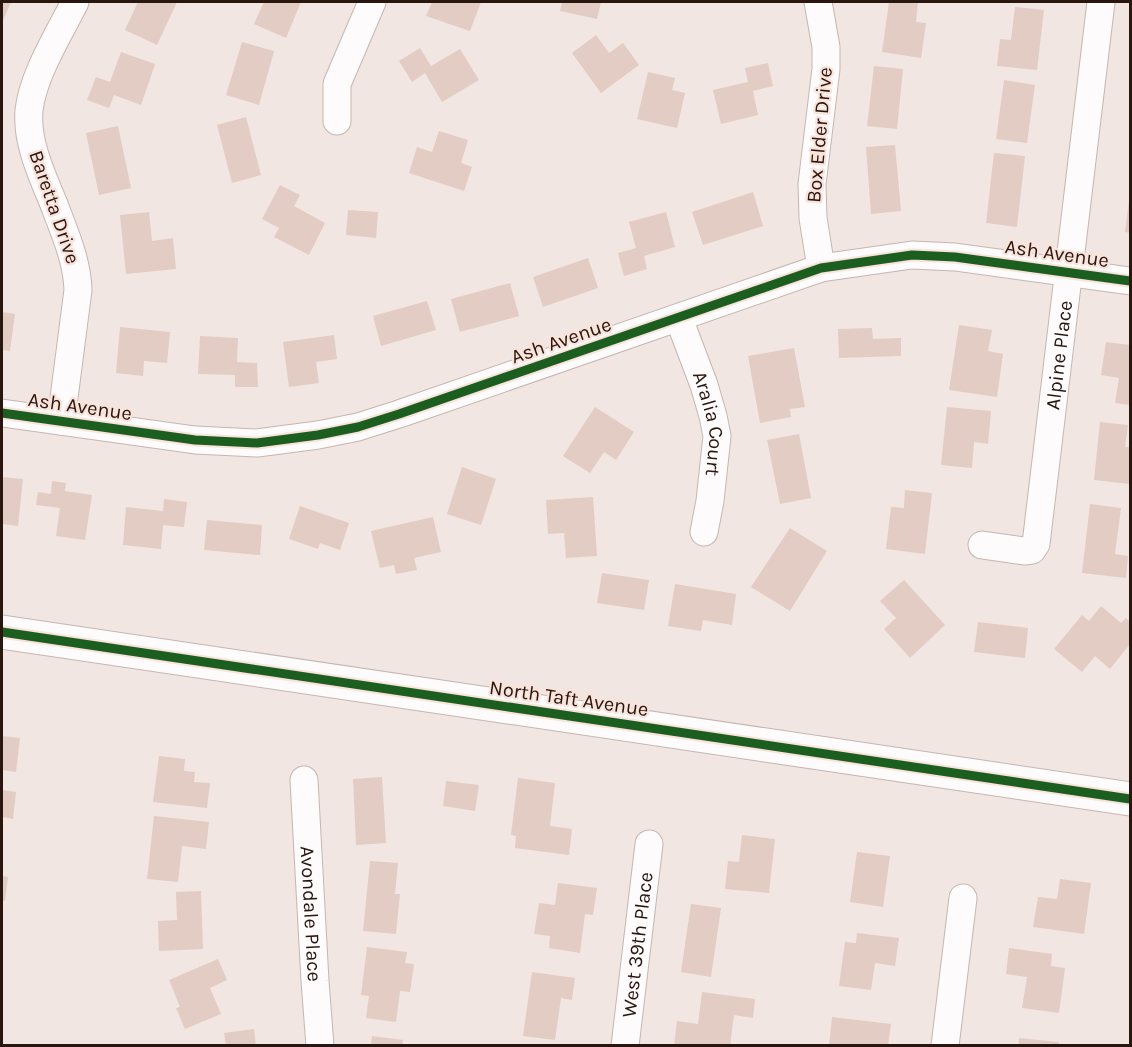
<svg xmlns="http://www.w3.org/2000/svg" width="1132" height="1047" font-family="Karla,sans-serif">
<rect width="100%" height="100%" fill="#f2e6e2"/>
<g fill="#e2ccc4">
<polygon points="2,2 11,2 2,23"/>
<polygon points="138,2 177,2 157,45 125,30"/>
<polygon points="264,2 301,2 286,38 254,24"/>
<polygon points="432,2 481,2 470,31 426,16"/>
<polygon points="562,2 601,2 597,19 560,11"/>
<polygon points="889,2 918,2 916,22 926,23 921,58 882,52"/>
<polygon points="1015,7 1044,10 1037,70 997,66 1000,39 1011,40"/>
<polygon points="596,35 609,53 623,43 639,65 601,93 572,53"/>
<polygon points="242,42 274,51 259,105 226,95"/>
<polygon points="420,48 431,66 460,49 479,80 442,102 425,73 412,82 399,61"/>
<polygon points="121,52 155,64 141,105 114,95 109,108 87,100 96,77 110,82"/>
<polygon points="768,63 773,86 753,91 758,115 721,124 713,90 748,82 745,68"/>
<polygon points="874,66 903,69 897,129 867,126"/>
<polygon points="648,72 675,78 672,90 685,93 677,128 637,119"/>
<polygon points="1004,80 1035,85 1027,143 996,139"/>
<polygon points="246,117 261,175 232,183 217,125"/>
<polygon points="118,126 131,188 99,195 86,133"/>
<polygon points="439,131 468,140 461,163 472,167 464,191 409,173 417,147 432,152"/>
<polygon points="895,145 901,211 871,214 866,147"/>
<polygon points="994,153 1025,156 1017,227 986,223"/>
<polygon points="280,185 300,195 294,206 325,223 309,255 274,237 279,228 262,219"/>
<polygon points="753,192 763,226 703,245 692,212"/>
<polygon points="1129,200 1130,200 1130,233 1125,232"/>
<polygon points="348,210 378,212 376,238 346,235"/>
<polygon points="149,212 152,241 173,238 176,269 126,274 120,215"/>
<polygon points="666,212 675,247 644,256 647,269 624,276 618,253 636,248 629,222"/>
<polygon points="588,258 598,288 543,307 533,277"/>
<polygon points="510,283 519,316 460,332 451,299"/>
<polygon points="427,301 436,330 381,346 373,316"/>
<polygon points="2,312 15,314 10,351 2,350"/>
<polygon points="959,325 992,330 988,351 1003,354 997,397 949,390"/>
<polygon points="120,327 170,332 167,363 144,361 143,376 116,373"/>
<polygon points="872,328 873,339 901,338 901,356 839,358 838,329"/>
<polygon points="334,335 337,359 316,362 319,383 289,387 283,342"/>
<polygon points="200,336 238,338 237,362 257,363 258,387 235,387 235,375 198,374"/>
<polygon points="1106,342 1130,345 1130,405 1115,403 1119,378 1101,375"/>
<polygon points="794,348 805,407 790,409 791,417 760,423 748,356"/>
<polygon points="595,407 634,432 616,460 604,452 590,473 563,456"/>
<polygon points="947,407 991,411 988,444 974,442 972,468 941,465"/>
<polygon points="1100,422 1128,425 1125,447 1130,447 1130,484 1094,480"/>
<polygon points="799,434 811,498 780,504 767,440"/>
<polygon points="462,467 496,479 481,525 447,514"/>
<polygon points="2,477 23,479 18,526 2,524"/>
<polygon points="52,481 66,483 65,491 92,495 85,540 56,536 60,508 36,505 38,492 51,494"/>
<polygon points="905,490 932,493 925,554 886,549 891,507 904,508"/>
<polygon points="593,497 597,556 566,558 564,533 548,534 546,500"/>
<polygon points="164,499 187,502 184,527 163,525 161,549 123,545 126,507 163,511"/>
<polygon points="1090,504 1121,508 1115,554 1128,556 1126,578 1082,573"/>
<polygon points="300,506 349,523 340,550 320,543 318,549 289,539"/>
<polygon points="433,517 441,552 414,558 417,570 396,574 394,565 380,568 371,531"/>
<polygon points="207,520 262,525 260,555 204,550"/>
<polygon points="790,528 827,551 790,611 751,587"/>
<polygon points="602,573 649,580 644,610 597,603"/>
<polygon points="904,580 945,625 910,658 884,629 896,618 880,601"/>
<polygon points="675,584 736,594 732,625 703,620 701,631 668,626"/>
<polygon points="1101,606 1121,623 1126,618 1130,622 1130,644 1110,669 1095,656 1082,672 1054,649 1082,615 1089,621"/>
<polygon points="978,622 1028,628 1025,658 974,652"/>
<polygon points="2,736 20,738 16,772 2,770"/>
<polygon points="159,756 185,759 184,771 195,772 194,782 210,783 207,808 153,802"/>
<polygon points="382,777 386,843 356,845 353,779"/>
<polygon points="518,778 555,783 550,826 572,829 569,855 515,848 516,836 511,835"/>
<polygon points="446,781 479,785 475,811 443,806"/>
<polygon points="2,790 16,792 13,819 2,817"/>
<polygon points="154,816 209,822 206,849 182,846 178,882 147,879"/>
<polygon points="742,835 775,839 769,893 725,889 728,861 739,862"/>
<polygon points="857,852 890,856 883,907 850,902"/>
<polygon points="370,861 398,863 395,894 400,894 396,934 363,931"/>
<polygon points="2,876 8,877 5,901 2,900"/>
<polygon points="1060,879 1091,883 1084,934 1033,927 1038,897 1057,899"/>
<polygon points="558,883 597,888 593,915 585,914 580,953 549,948 550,936 534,934 539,903 555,905"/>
<polygon points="201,891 203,949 159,951 158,921 177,920 176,892"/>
<polygon points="691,904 721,908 711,977 681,972"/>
<polygon points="857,933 899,938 895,966 875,963 871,990 839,986 845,942 856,943"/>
<polygon points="367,947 407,952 405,963 414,964 410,992 400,991 396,1022 366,1018 369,996 361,995"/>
<polygon points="1009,948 1052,954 1051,966 1065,968 1059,1013 1022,1008 1027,977 1006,974"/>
<polygon points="218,959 227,980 210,988 221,1014 185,1029 176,1008 180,1007 169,980"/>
<polygon points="532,972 575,978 572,1000 561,998 555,1040 523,1036"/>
<polygon points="702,992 755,999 753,1018 734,1015 730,1046 674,1046 677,1021 698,1024"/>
<polygon points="832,1017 891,1024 888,1046 829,1046"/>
<polygon points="254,1029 256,1046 226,1046 224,1033"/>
<polygon points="372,1036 403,1040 402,1046 371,1046"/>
<polygon points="1019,1038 1059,1042 1059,1046 1018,1046"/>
</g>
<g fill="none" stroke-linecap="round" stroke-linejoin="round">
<defs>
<g id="minor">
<polyline points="818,2 826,47 826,69 812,184 813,218 821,268"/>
<polyline points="337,121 337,84 372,2"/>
<path id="s1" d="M679,319l25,66 9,31 4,20 -7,65 -6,31"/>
<polyline points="2,413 195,440 257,443 318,435 358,427 399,414 821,268 912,255 955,257 1130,281"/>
<path d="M61,421l17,-131c-1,-30 -13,-56 -23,-83 -12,-30 -29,-64 -26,-97 4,-35 30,-76 46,-108"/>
<path id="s2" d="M982,545l42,6 8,-1 4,-6 65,-542"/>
<path id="s3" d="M304,780l11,201 5,65"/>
<path id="s4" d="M625,1046l24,-202"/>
<polyline points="945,1046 963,898"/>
</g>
<polyline id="secondary" points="2,632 1130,799"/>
</defs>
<use href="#minor" stroke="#c5b6b0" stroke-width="29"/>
<use href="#secondary" stroke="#c5b6b0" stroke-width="35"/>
<use href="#minor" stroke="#fdfbfb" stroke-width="27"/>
<use href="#secondary" stroke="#fdfbfb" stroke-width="33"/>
<defs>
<g id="cycleway">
<polyline points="2,413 195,440 257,443 318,435 358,427 399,414 821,268 912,255 955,257 1130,281"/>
<polyline points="2,632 1130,799"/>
</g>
</defs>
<use href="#cycleway" stroke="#f9e3db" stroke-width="13"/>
<use href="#cycleway" stroke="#1b5e20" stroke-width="9"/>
</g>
<g text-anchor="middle" stroke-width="4.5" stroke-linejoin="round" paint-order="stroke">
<g font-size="20" fill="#28160f" stroke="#f9e3db">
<text transform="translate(819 135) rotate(-85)" y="7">Box Elder Drive</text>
<text transform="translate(55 207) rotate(71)" y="7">Baretta Drive</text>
<text transform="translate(1057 253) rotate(8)" y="7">Ash Avenue</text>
<text transform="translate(561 340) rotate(-19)" y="7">Ash Avenue</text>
<text dy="7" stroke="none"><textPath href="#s2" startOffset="248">Alpine Place</textPath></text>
<text transform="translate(80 406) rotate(8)" y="7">Ash Avenue</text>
<text dy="7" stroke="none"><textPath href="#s1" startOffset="110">Aralia Court</textPath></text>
<text transform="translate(569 698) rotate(8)" y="7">North Taft Avenue</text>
<text dy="7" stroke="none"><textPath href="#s3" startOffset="134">Avondale Place</textPath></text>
<text dy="7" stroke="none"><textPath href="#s4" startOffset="102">West 39th Place</textPath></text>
</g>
</g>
<rect width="1132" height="1047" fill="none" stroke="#28160f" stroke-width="6"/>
</svg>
